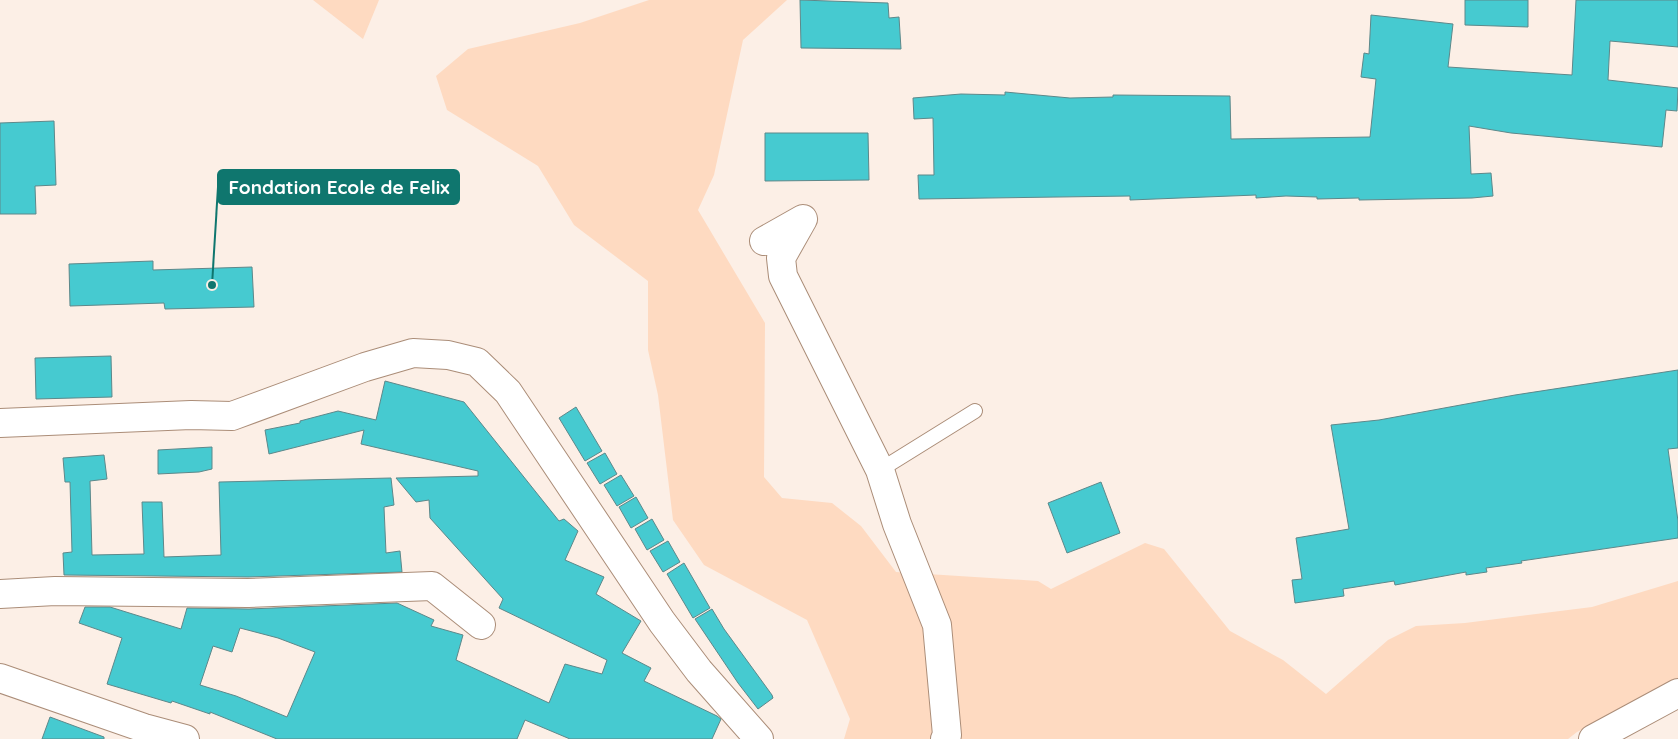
<svg xmlns="http://www.w3.org/2000/svg" width="1678" height="739" font-family="Quicksand,sans-serif">
<rect width="100%" height="100%" fill="#fcefe6"/>
<g fill="#fedac1">
<polygon points="313,0 379,0 363,39"/>
<polygon points="649,0 787,0 743,40 714,175 698,210 765,323 764,477 782,498 832,503 861,526 896,572 1038,581 1051,589 1145,543 1164,549 1230,631 1283,660 1326,694 1388,640 1416,626 1465,623 1592,607 1678,581 1678,681 1577,732 1568,739 844,739 850,719 807,620 704,565 673,520 658,395 648,350 648,281 574,225 538,166 447,110 436,76 468,49 580,23"/>
</g>
<g fill="#46cad0" stroke="#5d888a" fill-rule="evenodd">
<polygon points="800,0 888,3 889,18 899,17 901,49 801,48"/>
<polygon points="1465,0 1528,0 1528,27 1465,25"/>
<polygon points="1576,0 1678,0 1678,47 1610,41 1608,80 1678,88 1677,111 1666,110 1662,147 1511,133 1469,126 1471,174 1491,173 1493,196 1472,198 1359,200 1359,198 1317,199 1317,197 1286,196 1256,198 1256,195 1130,200 1130,196 919,199 918,175 934,175 933,118 914,119 913,98 961,94 1005,95 1005,92 1070,98 1113,97 1113,95 1230,96 1231,139 1370,137 1376,79 1361,77 1364,53 1369,54 1371,15 1453,24 1448,67 1572,75"/>
<polygon points="54,121 56,185 35,186 36,214 0,214 0,123"/>
<polygon points="765,133 868,133 869,180 765,181"/>
<polygon points="153,261 153,270 252,267 254,307 165,309 164,303 70,306 69,264"/>
<polygon points="111,356 112,397 36,399 35,358"/>
<polygon points="1678,370 1678,448 1668,449 1678,521 1678,538 1521,561 1522,563 1486,568 1487,572 1466,575 1466,572 1395,585 1394,581 1343,589 1344,596 1295,603 1292,580 1302,579 1296,538 1349,529 1331,425 1379,420 1515,395"/>
<path d="M385,381l79,21 95,119 5,-2 14,12 -13,29 39,17 -8,17 45,27 -19,32 29,15 -7,13 73,35 4,3 -9,20h-142l-45,-19 -8,19h-240l-67,-27v2l-38,-13 -1,2 -64,-19 15,-46 -43,-15 6,-16h25l71,22 6,-21 62,1 148,-6 37,17 -3,6 32,9 -7,25 93,43 16,-39 37,10 5,-14 -108,-52 4,-9 -73,-81 -1,-18 -13,2 -20,-24 82,-2v-5l-117,-27 3,-14 -95,24 -4,-24 35,-7v-2l38,-10 38,9zM240,628l38,10 37,14 -28,65 -51,-21 -36,-11 13,-39 19,6z"/>
<polygon points="576,407 602,451 585,461 559,418"/>
<polygon points="212,447 212,469 199,472 158,474 158,450"/>
<polygon points="605,453 617,474 600,484 587,463"/>
<polygon points="104,455 107,479 90,481 92,555 144,554 142,502 162,502 164,557 221,555 219,482 391,478 394,505 384,507 386,553 400,551 402,572 248,577 64,575 63,553 72,552 70,482 65,482 63,458"/>
<polygon points="621,475 634,496 617,506 604,485"/>
<polygon points="1101,482 1120,533 1067,553 1048,503"/>
<polygon points="636,497 648,518 631,528 619,507"/>
<polygon points="652,519 664,540 647,550 635,529"/>
<polygon points="668,541 680,562 663,572 650,551"/>
<polygon points="684,563 710,608 693,618 667,574"/>
<polygon points="712,609 724,629 772,695 773,698 758,709 738,683 695,619"/>
<polygon points="50,717 104,737 104,739 42,739"/>
</g>
<g fill="none" stroke-linecap="round" stroke-linejoin="round">
<defs>
<polyline id="lane" points="880,470 975,411"/>
<g id="street">
<polyline points="764,241 803,219 781,258 783,276 880,470 897,524 937,625 947,735 945,739"/>
<polyline points="0,423 191,415 232,416 365,367 413,353 448,355 477,362 508,392 662,622 699,671 759,739"/>
<polyline points="0,594 55,591 248,593 432,586 481,625"/>
<polyline points="0,678 144,728 185,739"/>
<polyline points="1593,739 1678,693"/>
</g>
</defs>
<use href="#lane" stroke="#ab8d78" stroke-width="16"/>
<use href="#street" stroke="#ab8d78" stroke-width="30"/>
<use href="#lane" stroke="#fff" stroke-width="14"/>
<use href="#street" stroke="#fff" stroke-width="28"/>
</g>
<path fill="none" stroke="#0f766e" stroke-width="2" d="M212 285L218 187"/>
<circle fill="#0f766e" stroke="#fcefe6" stroke-width="2" cx="212" cy="285" r="5"/>
<rect fill="#0f766e" stroke="#0f766e" stroke-width="2" x="218" y="170" width="241" height="34" rx="5"/>
<g font-size="19" text-anchor="middle" font-weight="bold" fill="#fff">
<text x="339" y="194">Fondation Ecole de Felix</text>
</g>
</svg>
